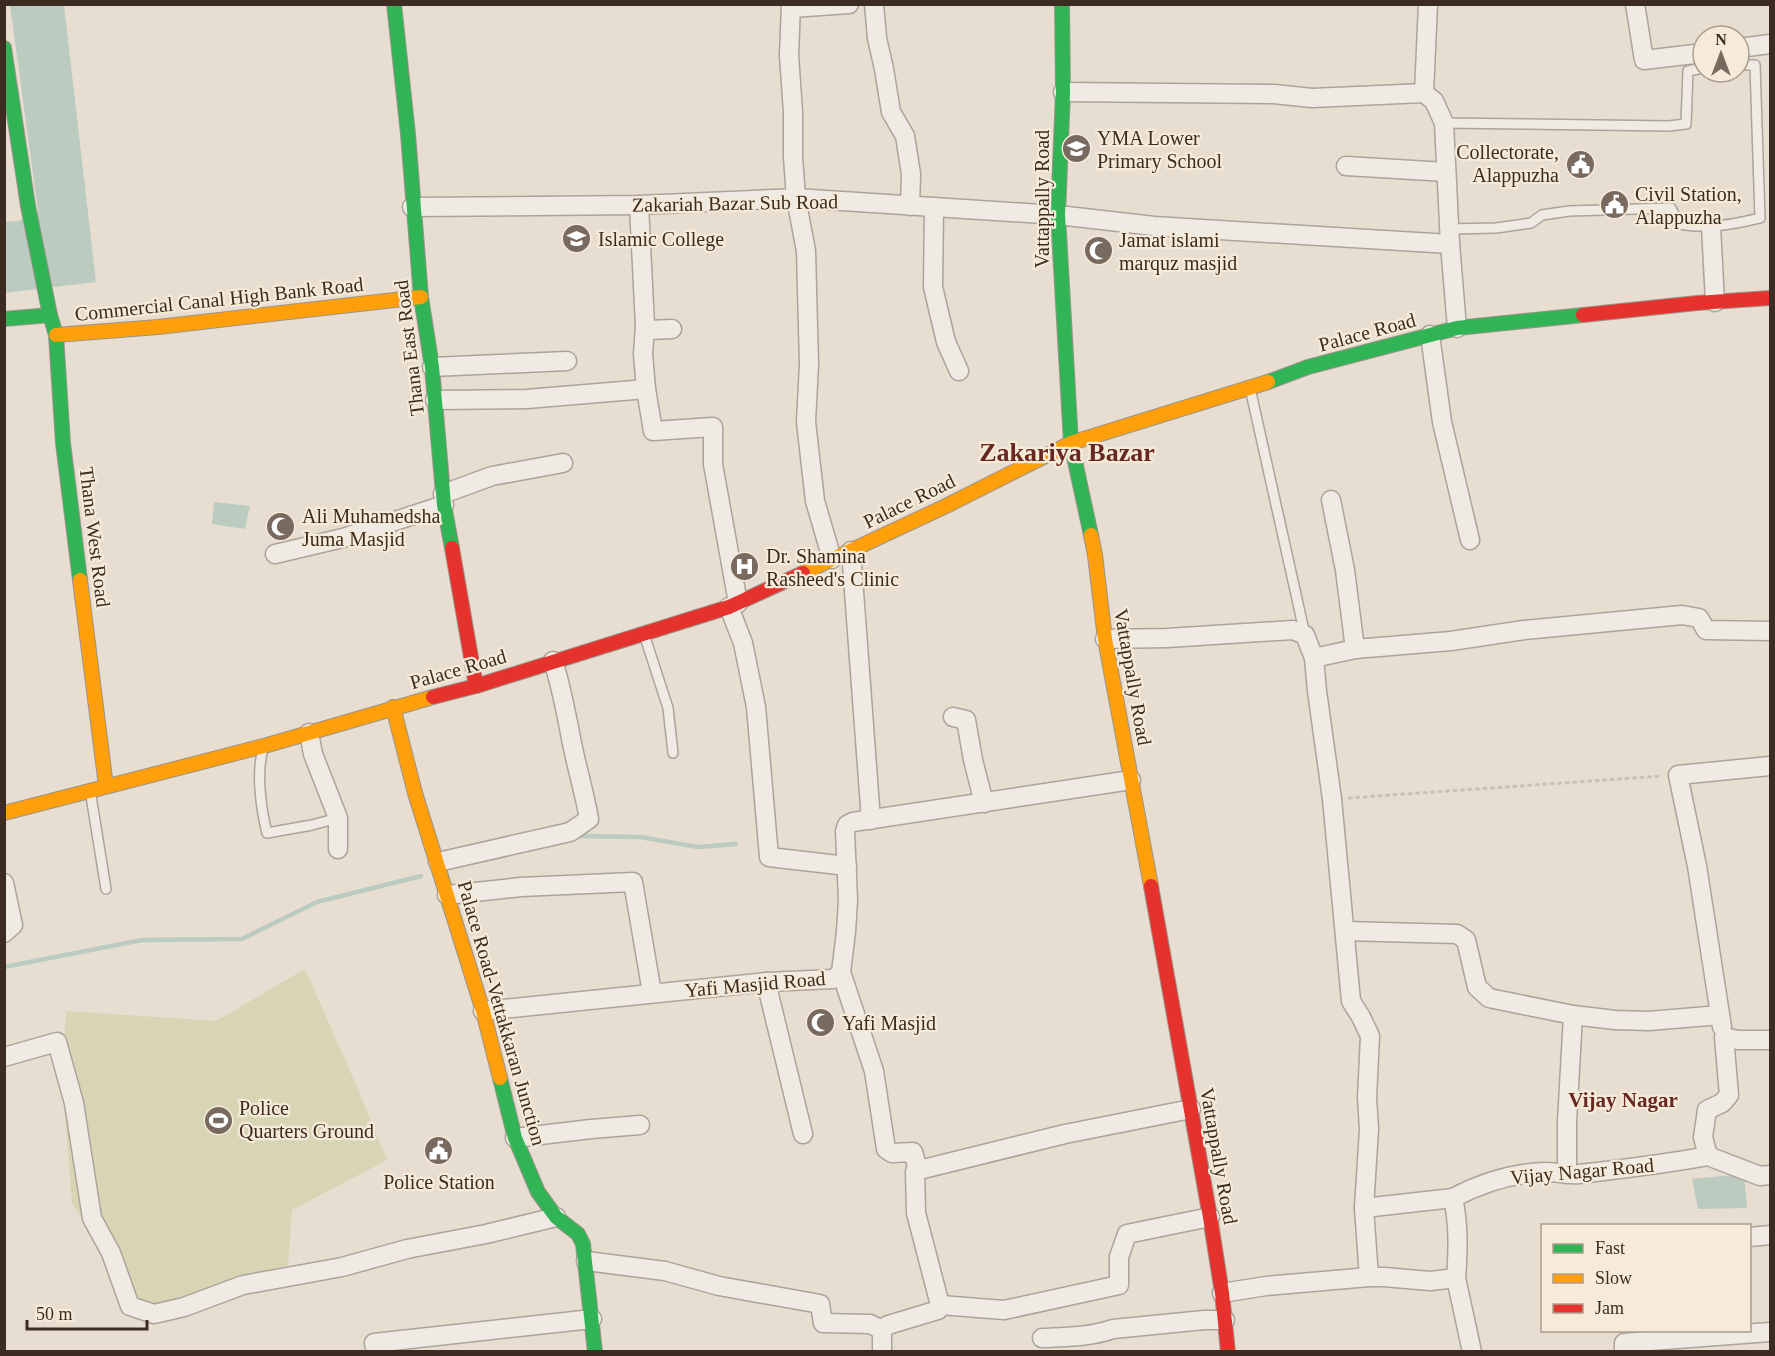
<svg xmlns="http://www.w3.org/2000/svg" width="1775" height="1356" font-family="'Times New Roman',serif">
<rect width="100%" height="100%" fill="#e7ded1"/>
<polygon fill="#d8d5b4" points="305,969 354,1080 387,1160 292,1210 288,1265 139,1309 72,1203 62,1078 66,1011 216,1021"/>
<g fill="#bccbc0">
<polygon points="10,5 64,5 96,282 5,293 4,222 19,221 38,211"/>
<polygon points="214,502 250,506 245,529 212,524"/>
<polygon points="1744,1174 1747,1208 1698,1209 1692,1179"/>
</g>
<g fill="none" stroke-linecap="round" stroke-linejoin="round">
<g stroke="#bccbc0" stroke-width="4.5">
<polyline points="575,836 640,837 698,847 736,844"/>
<polyline points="4,967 142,940 242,939 317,902 421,876"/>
</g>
<defs>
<g id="lane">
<polyline points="1444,123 1669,126 1686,124 1688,71 1703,68"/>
<path d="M1449,229l47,-1 35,-5 11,-8 27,-4 102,-3 8,16c29,5 52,1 81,-6l-5,-153h-16"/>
<polyline points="1250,388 1305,635"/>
<polyline points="644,634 668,708 673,753"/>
<path d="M263,749c-7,24 -2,60 4,84l45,-8 26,-7"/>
<polyline points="90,790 106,889"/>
</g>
<g id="street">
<polyline points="791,4 789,55 793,112 793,157 796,198 806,251 809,364 806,422 815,501 832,559"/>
<polyline points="874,4 877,38 884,69 891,112 905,136 911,174 910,206"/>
<polyline points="1635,4 1644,60 1703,53"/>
<polyline points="792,8 849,4"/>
<polyline points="1739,48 1770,44"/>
<polyline points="1063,92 1274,94 1312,98 1424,93 1434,101 1444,123 1450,244 1457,328"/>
<polyline points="1424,93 1428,4"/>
<polyline points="1346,166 1446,172"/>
<polyline points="639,205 645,326 648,330 672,329"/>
<polyline points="412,207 639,205 796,198 1058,215 1154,226 1450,244"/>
<polyline points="934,207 933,287 946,342 959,371"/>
<polyline points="1711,226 1715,302"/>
<polyline points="645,326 643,354 646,389"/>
<polyline points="1430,335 1442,422 1470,540"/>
<polyline points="432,367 567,361"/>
<polyline points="435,400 527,399 646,389 653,431 713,427 713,464 738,603"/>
<polyline points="443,494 492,476 563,463"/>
<polyline points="1331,500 1345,570 1355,649"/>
<polyline points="851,551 871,820"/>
<polyline points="275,554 343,538 444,505"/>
<polyline points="729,607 743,643 756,707 769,857 847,866"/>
<polyline points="1105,639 1167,638 1293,630 1305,635 1314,658 1355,649 1451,641 1524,630 1682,615 1699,618 1706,630 1770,631"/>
<polyline points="1314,658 1317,691 1332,799 1351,1001 1361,1017 1370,1036 1367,1098 1369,1129 1364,1208 1369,1277"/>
<polyline points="953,717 966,720 973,760 984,803"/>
<polyline points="309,733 313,754 338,818 338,849"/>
<path d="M438,862l132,-30 19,-13c-5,-29 -14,-57 -19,-86 -5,-25 -9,-48 -17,-72"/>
<polyline points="4,883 13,925 4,933"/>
<polyline points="447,895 521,887 633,882 652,993"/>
<polyline points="1345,931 1457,934 1466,940 1477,987 1489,998 1573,1015 1615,1020 1649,1021 1720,1015"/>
<polyline points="841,972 874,1071 886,1149 892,1153 913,1152 918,1169"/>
<polyline points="766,982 803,1134"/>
<polyline points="483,1011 766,982 834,979 841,972 846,932 848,900 845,831 847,825 853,822 1131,780"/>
<polyline points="1722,1027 1697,866 1678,775 1770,766"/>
<polyline points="4,1057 57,1042 74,1103 92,1218 111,1253 130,1306 154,1314 184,1307 243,1285 342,1267 407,1249 486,1234 556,1217"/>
<polyline points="515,1138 591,1129 640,1125"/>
<polyline points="1708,1156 1760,1176 1770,1175"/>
<polyline points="1567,1174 1567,1122 1573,1015"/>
<polyline points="1364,1208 1453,1198"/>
<polyline points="1750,1237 1770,1235"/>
<polyline points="586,1261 665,1271 719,1286 820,1304 823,1323 870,1324 882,1330"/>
<polyline points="1456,1278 1472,1352"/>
<path d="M1222,1293l44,-7 103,-9h15l46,4 26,-3c2,-27 3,-53 -3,-80 30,-16 59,-25 93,-26 11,0 22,3 33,2 44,-5 86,-10 129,-18l-5,-19 4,-27 15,-7 7,-8 -5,-58 14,3h32"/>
<polyline points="940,1305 1004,1310 1119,1285 1119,1257 1127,1234 1210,1217"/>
<path d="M1042,1338c24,-1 48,-1 71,-9l91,-9h21"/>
<polyline points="376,1352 374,1343 592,1319"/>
<polyline points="882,1352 882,1330 888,1325 938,1310 940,1305 916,1213 915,1171 1065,1134 1191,1109"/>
<polyline points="1624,1352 1624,1343 1770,1332"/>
</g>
<g id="fast">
<polyline points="394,4 408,134 421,297 432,367 444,505 452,548"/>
<polyline points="1062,4 1063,92 1058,215 1071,443 1091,535"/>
<polyline points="4,48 28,206 50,315 56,335 63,443 80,580"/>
<polyline points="4,319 50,315"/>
<polyline points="1268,382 1308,367 1457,328 1583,315"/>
<polyline points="500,1078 515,1138 538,1192 556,1217 578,1234 583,1244 595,1352"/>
</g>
<g id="slow">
<polyline points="56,335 158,327 421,297"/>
<polyline points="1091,535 1095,555 1105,639 1151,886"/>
<polyline points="803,573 946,506 1071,443 1268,382"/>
<polyline points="80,580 106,786"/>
<polyline points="393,707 415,793 483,1011 500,1078"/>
<polyline points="4,813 264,746 433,697"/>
</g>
<g id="jam">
<polyline points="1583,315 1697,303 1770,298"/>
<polyline points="452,548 476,686"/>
<polyline points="433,697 476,686 729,607 803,573"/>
<polyline points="1151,886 1210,1217 1222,1293 1228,1352"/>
</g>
</defs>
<use href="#lane" stroke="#aca39a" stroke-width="12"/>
<use href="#street" stroke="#aca39a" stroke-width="21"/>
<use href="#fast" stroke="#9c938a" stroke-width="16"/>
<use href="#slow" stroke="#9c938a" stroke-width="16"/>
<use href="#jam" stroke="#9c938a" stroke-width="16"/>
<polyline stroke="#c8c1b9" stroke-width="3" stroke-dasharray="4.5 3" stroke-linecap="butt" points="1348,798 1662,776"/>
<use href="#lane" stroke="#efeae3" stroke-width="9"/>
<use href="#street" stroke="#efeae3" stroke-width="18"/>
<use href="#fast" stroke="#30b455" stroke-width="14"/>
<use href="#slow" stroke="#ff9f0a" stroke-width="14"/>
<use href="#jam" stroke="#e5322d" stroke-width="14"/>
</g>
<defs>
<symbol id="school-disc" viewBox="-11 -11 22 22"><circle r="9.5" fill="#786a5f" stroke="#f6ebd9"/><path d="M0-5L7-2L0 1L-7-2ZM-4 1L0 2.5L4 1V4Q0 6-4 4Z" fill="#fff"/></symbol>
<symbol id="civic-disc" viewBox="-11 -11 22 22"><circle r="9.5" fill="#786a5f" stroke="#f6ebd9"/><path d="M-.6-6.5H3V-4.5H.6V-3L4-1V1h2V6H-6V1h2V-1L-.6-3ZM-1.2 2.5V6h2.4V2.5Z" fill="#fff"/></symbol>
<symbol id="university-disc" viewBox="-11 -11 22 22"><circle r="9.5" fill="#786a5f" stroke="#f6ebd9"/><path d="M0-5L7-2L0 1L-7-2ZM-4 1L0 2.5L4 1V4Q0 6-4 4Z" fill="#fff"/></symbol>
<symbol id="mosque-disc" viewBox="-11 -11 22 22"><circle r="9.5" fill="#786a5f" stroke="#f6ebd9"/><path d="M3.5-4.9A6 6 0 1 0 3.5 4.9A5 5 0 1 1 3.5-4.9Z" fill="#fff"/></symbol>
<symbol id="hospital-disc" viewBox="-11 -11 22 22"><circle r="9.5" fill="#786a5f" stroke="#f6ebd9"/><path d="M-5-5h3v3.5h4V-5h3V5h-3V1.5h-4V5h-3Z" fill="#fff"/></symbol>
<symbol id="stadium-disc" viewBox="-11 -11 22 22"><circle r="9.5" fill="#786a5f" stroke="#f6ebd9"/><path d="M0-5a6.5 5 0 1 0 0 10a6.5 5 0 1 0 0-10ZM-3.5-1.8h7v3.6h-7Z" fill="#fff"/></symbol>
</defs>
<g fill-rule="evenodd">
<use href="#school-disc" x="1060" y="132" width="33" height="33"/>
<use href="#civic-disc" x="1564" y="148" width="33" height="33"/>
<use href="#civic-disc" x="1598" y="188" width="33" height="33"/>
<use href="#university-disc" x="560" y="222" width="33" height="33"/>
<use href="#mosque-disc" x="1082" y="234" width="33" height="33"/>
<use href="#mosque-disc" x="264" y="510" width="33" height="33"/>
<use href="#hospital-disc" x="728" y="550" width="33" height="33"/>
<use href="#mosque-disc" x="804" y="1006" width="33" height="33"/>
<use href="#stadium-disc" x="202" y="1104" width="33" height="33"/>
<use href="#civic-disc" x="422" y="1134" width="33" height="33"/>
</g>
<g text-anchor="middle" stroke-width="4.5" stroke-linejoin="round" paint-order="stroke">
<g font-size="20" fill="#3c2b21" stroke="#f6ebd9" text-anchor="start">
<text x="1097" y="145">YMA Lower<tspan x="1097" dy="23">Primary School</tspan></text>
<text x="1559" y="159" text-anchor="end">Collectorate,<tspan x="1559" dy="23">Alappuzha</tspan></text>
<text x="1635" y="201">Civil Station,<tspan x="1635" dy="23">Alappuzha</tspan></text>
<text x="598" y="246">Islamic College</text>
<text x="1119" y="247">Jamat islami<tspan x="1119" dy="23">marquz masjid</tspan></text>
<text x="302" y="523">Ali Muhamedsha<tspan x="302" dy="23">Juma Masjid</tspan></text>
<text x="766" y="563">Dr. Shamina<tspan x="766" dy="23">Rasheed's Clinic</tspan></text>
<text x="842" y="1030">Yafi Masjid</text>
<text x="239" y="1115">Police<tspan x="239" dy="23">Quarters Ground</tspan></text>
<text x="439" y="1189" text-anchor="middle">Police Station</text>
</g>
<g font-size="20" fill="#3c2b21" stroke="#f6ebd9">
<text transform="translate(1042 199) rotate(-90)" y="7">Vattappally Road</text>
<text transform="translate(735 203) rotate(-1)" y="7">Zakariah Bazar Sub Road</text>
<text transform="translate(219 299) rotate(-6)" y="7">Commercial Canal High Bank Road</text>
<text transform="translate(1367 332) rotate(-15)" y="7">Palace Road</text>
<text transform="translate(409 348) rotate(-97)" y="7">Thana East Road</text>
<text transform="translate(909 501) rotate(-26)" y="7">Palace Road</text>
<text transform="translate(95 537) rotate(83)" y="7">Thana West Road</text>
<text transform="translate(458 669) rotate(-16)" y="7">Palace Road</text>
<text transform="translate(1133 677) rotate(80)" y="7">Vattappally Road</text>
<text transform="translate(755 984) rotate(-5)" y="7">Yafi Masjid Road</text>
<text transform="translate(502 1013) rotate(74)" y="7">Palace Road-Vettakkaran Junction</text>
<text transform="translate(1219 1156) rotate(80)" y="7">Vattappally Road</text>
<text transform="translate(1582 1171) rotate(-5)" y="7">Vijay Nagar Road</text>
</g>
<g font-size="21" font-weight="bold" fill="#682821" stroke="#f6ebd9">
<text x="1623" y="1107">Vijay Nagar</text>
</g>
<g font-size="26" font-weight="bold" fill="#682821" stroke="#f6ebd9">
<text x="1067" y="461">Zakariya Bazar</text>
</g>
</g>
<rect width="1775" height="1356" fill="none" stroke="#3c2b21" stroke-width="12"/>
<rect x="1541" y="1224" width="210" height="108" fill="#f6ebd9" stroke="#ac9e8f" stroke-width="1.5"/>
<rect x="1553" y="1244" width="30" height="9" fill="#30b455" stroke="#ac9e8f" stroke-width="1.5"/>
<text x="1595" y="1254" font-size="18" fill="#3c2b21">Fast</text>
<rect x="1553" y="1274" width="30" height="9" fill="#ff9f0a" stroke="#ac9e8f" stroke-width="1.5"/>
<text x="1595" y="1284" font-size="18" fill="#3c2b21">Slow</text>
<rect x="1553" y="1304" width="30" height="9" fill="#e5322d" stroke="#ac9e8f" stroke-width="1.5"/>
<text x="1595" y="1314" font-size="18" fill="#3c2b21">Jam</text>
<g transform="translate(1721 54)"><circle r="28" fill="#f6ebd9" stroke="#ac9e8f" stroke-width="1.5"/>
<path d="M0-4.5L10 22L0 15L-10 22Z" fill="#786a5f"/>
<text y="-9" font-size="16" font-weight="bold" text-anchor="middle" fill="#3c2b21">N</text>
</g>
<path d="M27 1320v9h120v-9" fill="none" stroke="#3c2b21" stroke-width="3"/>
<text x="36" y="1320" font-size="18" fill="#3c2b21" stroke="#f6ebd9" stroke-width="4.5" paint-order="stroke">50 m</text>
</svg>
